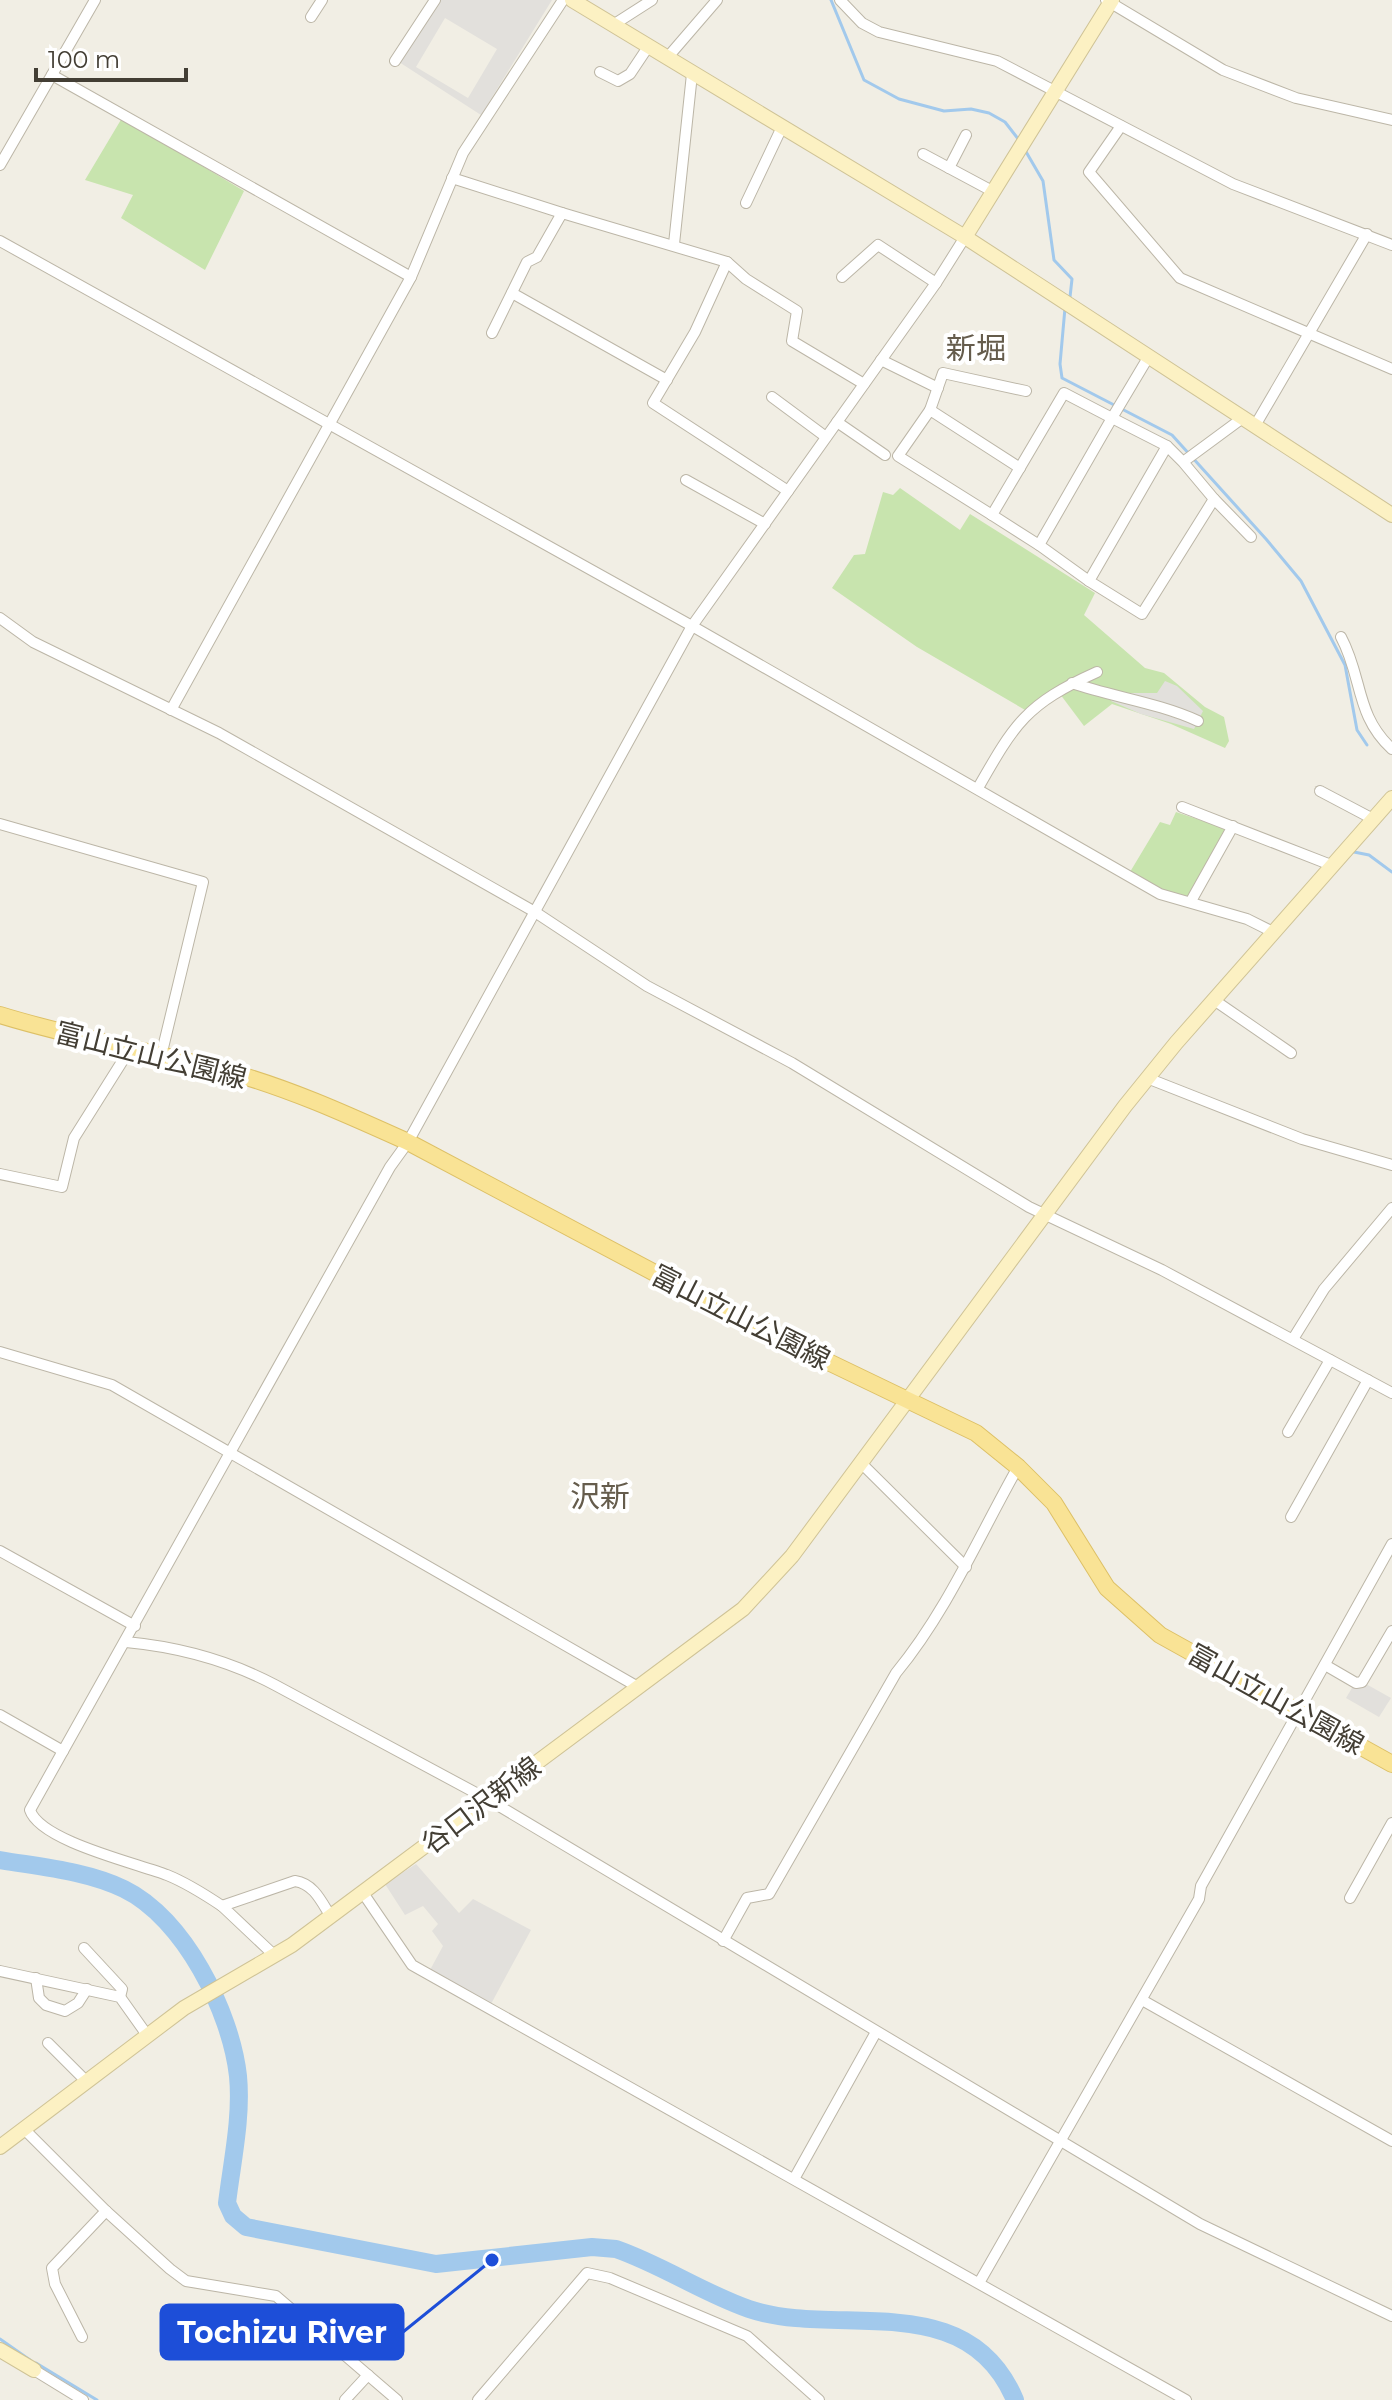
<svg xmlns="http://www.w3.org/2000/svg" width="1392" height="2400" font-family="Montserrat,'Noto Sans JP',sans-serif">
<rect width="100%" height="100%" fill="#f1eee4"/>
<g fill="#c8e4ae">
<polygon points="122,118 244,191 205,270 121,218 133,195 85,180"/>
<polygon points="900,488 960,530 970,514 1095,593 1084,615 1145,668 1164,673 1205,707 1224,717 1229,741 1225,748 1171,724 1112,704 1084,726 1060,694 1032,714 917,647 832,588 854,555 865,554 883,492 893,495"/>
<polygon points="1176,812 1227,829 1188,896 1162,892 1130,872 1160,822 1170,825"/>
</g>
<g fill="#e2e0dc" fill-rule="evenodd">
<path d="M439,0h113l-71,115 -82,-53zM445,18l52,31 -29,49 -52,-31z"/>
<polygon points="1165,681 1177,686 1203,711 1194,729 1141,714 1111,701 1113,693 1157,693"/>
<polygon points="1366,1684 1391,1698 1379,1717 1346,1698 1352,1688"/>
<polygon points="416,1864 459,1913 473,1899 531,1930 491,2004 430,1970 443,1946 432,1931 438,1924 423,1906 405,1915 385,1884"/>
</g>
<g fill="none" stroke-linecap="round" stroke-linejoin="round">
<g stroke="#a2c9ec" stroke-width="3">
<polyline points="831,0 864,80 899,99 944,111 971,109 989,113 1005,122 1019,140"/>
<polyline points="1025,150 1043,181 1054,260 1072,279 1070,297"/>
<polyline points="1065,308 1060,364 1062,378 1172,435 1266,539 1301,581 1345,665 1357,730 1367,745"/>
<polyline points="1354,852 1369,855 1392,872"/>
<polyline points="0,2339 30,2360"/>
<polyline points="36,2363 97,2400"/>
</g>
<path stroke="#a2c9ec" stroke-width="18" d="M0,1860c41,7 87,11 124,29 60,29 107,123 114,187 4,41 -6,86 -11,127l6,13 13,11 190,37 156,-17 24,2c46,16 87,44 133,60 89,30 218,-24 266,91"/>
<defs>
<g id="street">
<polyline points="840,0 862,23 879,32 997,61 1233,184 1392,245"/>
<polyline points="1106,0 1223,70 1296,98 1392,120"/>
<polyline points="311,17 322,0"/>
<polyline points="613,25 652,0"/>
<polyline points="667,58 717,0"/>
<polyline points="395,61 435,0"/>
<polyline points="600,72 618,81 630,74 648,47"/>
<polyline points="52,75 411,277"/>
<polyline points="1121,126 1089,172 1180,278 1392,369"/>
<polyline points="923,154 994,192"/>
<polyline points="0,165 95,0"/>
<polyline points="949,168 966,135"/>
<polyline points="452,178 562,213"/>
<polyline points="746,203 782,127"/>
<polyline points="0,241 692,626 1160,894 1247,919 1273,932"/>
<polyline points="674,244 692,74"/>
<polyline points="842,277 878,245 936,283"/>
<polyline points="512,293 667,380"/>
<polyline points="492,333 527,262 537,257 562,213 727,262"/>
<polyline points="1149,356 1112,418 1167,446"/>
<polyline points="881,360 938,388"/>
<polygon points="1064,393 1112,418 1039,545 992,515"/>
<polyline points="772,397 826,437"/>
<polyline points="930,410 943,373 1026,391"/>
<polyline points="837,422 885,455"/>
<polyline points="1256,424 1367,234"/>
<polyline points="1183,462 1214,499 1142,614 1089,581 1167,446 1183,462 1244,417"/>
<polyline points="686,480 765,524"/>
<polyline points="788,491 653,403 695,332 727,262 746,279 797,311 792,341 864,384"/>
<polyline points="1214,499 1251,537"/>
<polyline points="992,515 898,456 930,410 1020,468"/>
<polyline points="1039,545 1089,581"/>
<polyline points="0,618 33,642 219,733 535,912 647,986 792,1063 1029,1207 1162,1270 1392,1393"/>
<path d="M1341,637c22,41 14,78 51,112"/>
<path d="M1072,683c41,14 87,20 126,38"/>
<polyline points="171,710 411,277 463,153 563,0"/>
<path d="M978,788c37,-65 48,-84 119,-116"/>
<polyline points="1320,791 1373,819"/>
<polyline points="1182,807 1331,865"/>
<polyline points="0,824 203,882 161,1056"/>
<polyline points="1191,901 1233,826"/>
<polyline points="1214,1000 1291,1053"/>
<polyline points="1147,1078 1302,1139 1392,1165"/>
<polyline points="0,1174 62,1187 74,1138 130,1049"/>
<polyline points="1293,1339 1324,1289 1392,1208"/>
<polyline points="0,1352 112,1385 638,1687"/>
<polyline points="1288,1432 1330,1360"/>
<polyline points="860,1462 966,1567"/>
<polyline points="1291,1517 1368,1380"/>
<polyline points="0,1551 135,1626"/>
<path d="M126,1642c53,5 102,18 149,43l214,115 711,424 192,92"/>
<polyline points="1325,1665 1356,1683 1362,1682 1392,1631"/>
<polyline points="0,1715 63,1751 390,1167 408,1142 692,626 936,283 965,237"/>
<path d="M63,1751l-33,59c10,31 106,53 137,65 20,8 37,19 55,31"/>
<polyline points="363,1893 412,1965 1186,2400"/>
<polyline points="1350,1898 1392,1823"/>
<path d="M723,1941l24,-43 22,-4 127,-221c51,-62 83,-137 122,-206"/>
<polyline points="84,1948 122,1989 120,1997"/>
<path d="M274,1955l-52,-49 73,-25c19,3 26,20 36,36"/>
<polyline points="0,1971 120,1997 147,2035"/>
<polyline points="36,1978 39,1998 46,2005 65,2011 78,2003 87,1989"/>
<polyline points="1142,2000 1392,2141"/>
<polyline points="48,2043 86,2081"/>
<polyline points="23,2128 106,2211 170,2269 186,2281 276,2296 397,2400"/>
<polyline points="794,2179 876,2032"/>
<polyline points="979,2283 1199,1899 1201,1886 1392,1544"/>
<polyline points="82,2337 55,2284 52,2268 106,2211"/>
<polyline points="34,2370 83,2400"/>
<polyline points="345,2400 368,2375"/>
<polyline points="478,2400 587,2273 610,2278 747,2336 819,2400"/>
</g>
<g id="secondary">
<polyline points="572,0 965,237 1392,515"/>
<polyline points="965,237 1112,0"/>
<polyline points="0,2147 184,2008 292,1945 743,1609 792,1556 1125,1106 1176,1043 1392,798"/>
<polyline points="0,2350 34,2370"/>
</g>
<path id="primary" d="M0,1015c74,23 151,36 226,56 63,17 122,44 182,71l358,190 210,101 42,34 36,36 53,85 53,47 232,129"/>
</defs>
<use href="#street" stroke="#bcb6a7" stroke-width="12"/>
<use href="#secondary" stroke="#cfc396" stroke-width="16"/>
<use href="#primary" stroke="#ddc066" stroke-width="18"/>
<use href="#street" stroke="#fff" stroke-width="10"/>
<use href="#secondary" stroke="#fcf1c3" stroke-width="14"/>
<use href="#primary" stroke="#f9e395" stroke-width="16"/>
</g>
<g text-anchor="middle" stroke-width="8" stroke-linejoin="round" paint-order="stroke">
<g font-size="28" fill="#433e34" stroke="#fff">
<text transform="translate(151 1055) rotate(14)" y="10">富山立山公園線</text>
<text transform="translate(741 1317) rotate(27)" y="10">富山立山公園線</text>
<text transform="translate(1276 1699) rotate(29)" y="10">富山立山公園線</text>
<text transform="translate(481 1805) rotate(-37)" y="10">谷口沢新線</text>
</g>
<g font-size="30" fill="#655c4c" stroke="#fff">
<text x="976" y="359">新堀</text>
<text x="600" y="1507">沢新</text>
</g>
</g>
<path fill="none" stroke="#1d4ed8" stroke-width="3" d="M492 2260L403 2332"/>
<circle fill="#1d4ed8" stroke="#fff" stroke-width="3" cx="492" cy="2260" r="8"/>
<rect fill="#1d4ed8" stroke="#1d4ed8" stroke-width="3" x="161" y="2305" width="242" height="54" rx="8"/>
<g font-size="30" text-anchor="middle" font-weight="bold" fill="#fff">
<text x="282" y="2343">Tochizu River</text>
</g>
<path d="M36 68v12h150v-12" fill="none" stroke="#433e34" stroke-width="4"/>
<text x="48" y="68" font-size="24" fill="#433e34" stroke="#ffffff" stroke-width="6" paint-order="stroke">100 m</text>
</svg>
